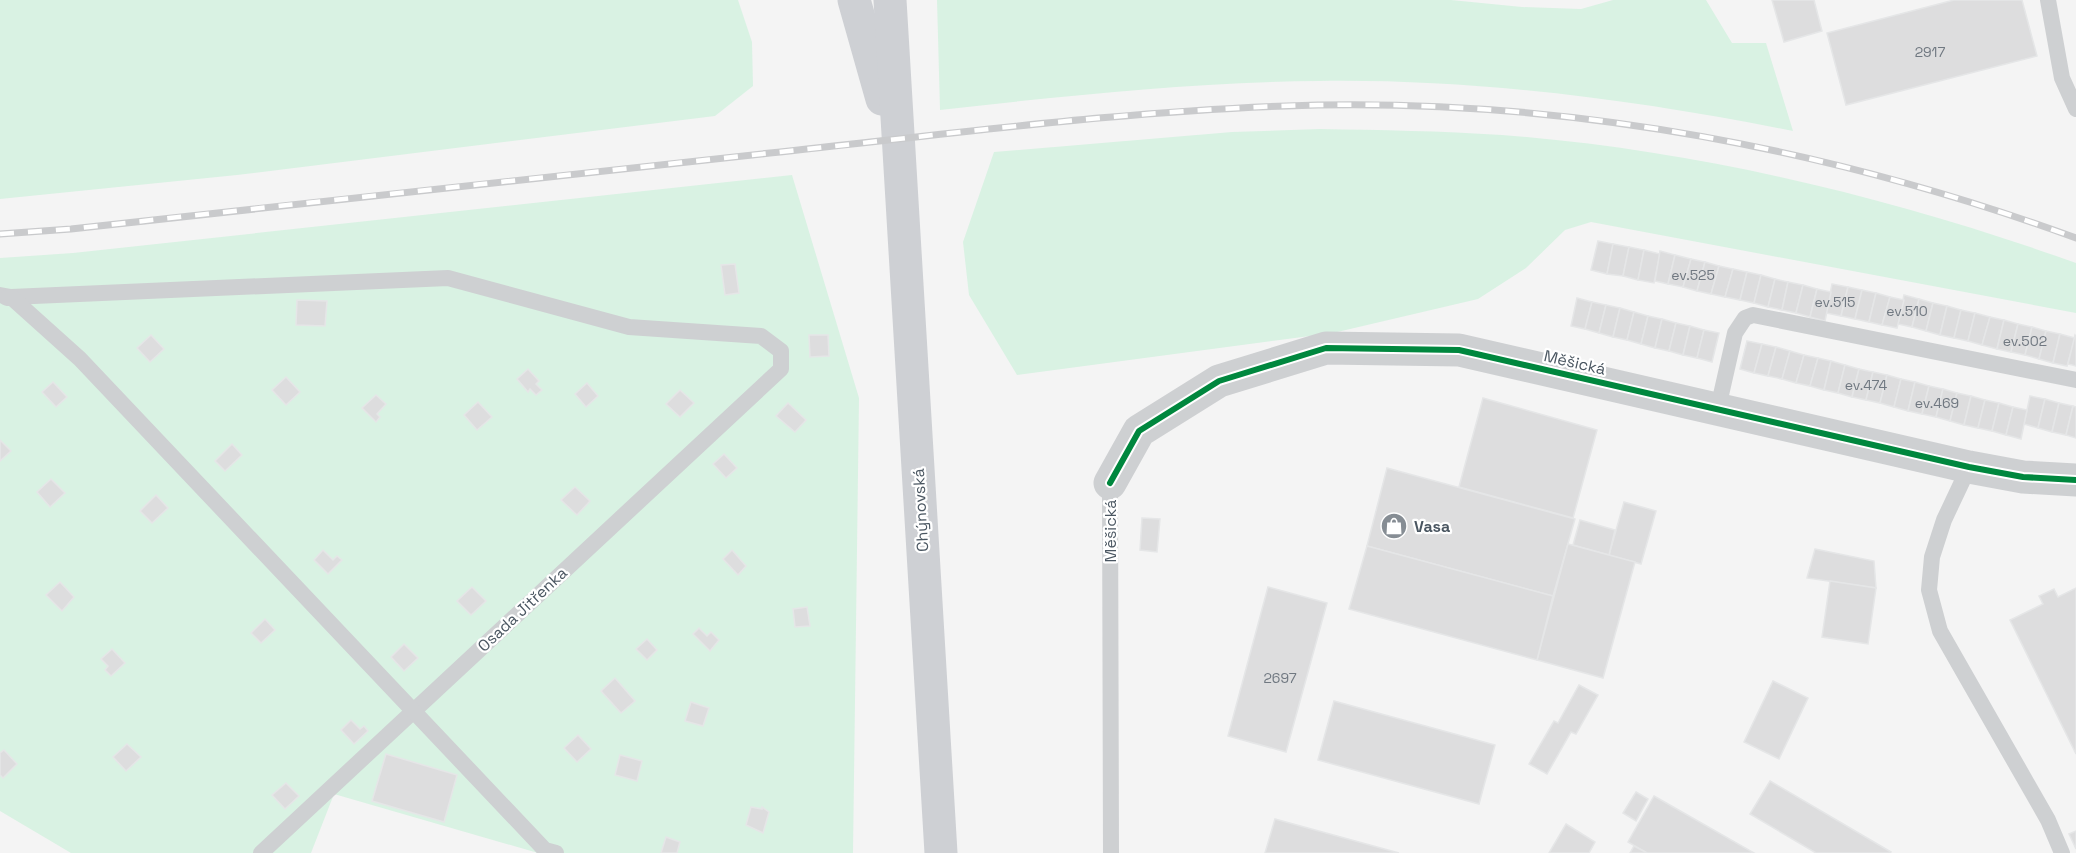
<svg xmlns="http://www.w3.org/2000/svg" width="2076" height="853" font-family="'Space Grotesk',sans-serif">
<rect width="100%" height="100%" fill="#f4f4f4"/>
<g fill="#d9f2e3">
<polygon points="0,0 738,0 752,42 753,86 715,116 237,175 0,199"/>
<path d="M937,0h514l71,7 59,2 32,-9h93l26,43h34l27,88c-156,-31 -314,-52 -473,-50 -125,1 -256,15 -380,29z"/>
<path d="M1320,129c61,1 121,2 182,6 195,15 390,62 574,128v50l-485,-91 -26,8 -39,38 -48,31 -145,34 -316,42 -48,-80 -6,-53 31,-90 238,-20z"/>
<polygon points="792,175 859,398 853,853 538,853 334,794 311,853 71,853 0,811 0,258 73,253"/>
</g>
<g fill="#ddddde" stroke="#e5e6e7" stroke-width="1.5">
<polygon points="1772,0 1814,0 1822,31 1784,42"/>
<polygon points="1954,0 2022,0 2037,56 1846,105 1827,33"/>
<polygon points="1598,241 1613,244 1607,274 1591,270"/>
<polygon points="1613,244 1629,247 1623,276 1607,274"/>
<polygon points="1629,247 1644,250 1638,280 1623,276"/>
<polygon points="1644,250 1660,254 1654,283 1638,280"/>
<polygon points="1660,251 1675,255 1668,284 1655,281"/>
<polygon points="1675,255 1691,259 1683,287 1668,284"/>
<polygon points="1691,259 1705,262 1697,291 1683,287"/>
<polygon points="1705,262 1719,266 1711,294 1697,291"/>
<polygon points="735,264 739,293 725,295 721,265"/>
<polygon points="1719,266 1733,269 1725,297 1711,294"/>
<polygon points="1733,269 1747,272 1740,300 1725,297"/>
<polygon points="1747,272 1761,275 1754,303 1740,300"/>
<polygon points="1761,275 1775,279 1768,307 1754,303"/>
<polygon points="1775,279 1788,282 1782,310 1768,307"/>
<polygon points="1788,282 1803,285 1796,313 1782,310"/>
<polygon points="1832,284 1848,287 1841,316 1826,313"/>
<polygon points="1803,285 1817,289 1810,317 1796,313"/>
<polygon points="1848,287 1862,290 1855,319 1841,316"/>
<polygon points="1817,289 1831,292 1825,321 1810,317"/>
<polygon points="1862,290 1876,293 1869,322 1855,319"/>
<polygon points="1876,293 1890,297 1882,325 1869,322"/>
<polygon points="1904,295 1919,299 1912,327 1898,324"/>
<polygon points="1890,297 1904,300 1897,328 1882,325"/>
<polygon points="1577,298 1592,302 1585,329 1571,326"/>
<polygon points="1919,299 1933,303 1926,331 1912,327"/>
<polygon points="297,300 327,301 325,326 296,325"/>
<polygon points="1592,302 1606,305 1599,333 1585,329"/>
<polygon points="1933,303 1947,306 1940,335 1926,331"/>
<polygon points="1606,305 1620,308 1613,337 1599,333"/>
<polygon points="1947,306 1961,310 1954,338 1940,335"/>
<polygon points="1620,308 1634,312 1627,340 1613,337"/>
<polygon points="1961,310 1975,313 1968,341 1954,338"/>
<polygon points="1634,312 1648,316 1641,344 1627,340"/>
<polygon points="1975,313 1990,317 1982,345 1968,341"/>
<polygon points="1648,316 1662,319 1655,348 1641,344"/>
<polygon points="1990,317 2004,320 1997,349 1982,345"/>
<polygon points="1662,319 1676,323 1669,351 1655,348"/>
<polygon points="2004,320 2018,324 2011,352 1997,349"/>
<polygon points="1676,323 1690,326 1683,355 1669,351"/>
<polygon points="2018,324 2032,327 2025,355 2011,352"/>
<polygon points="1690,326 1704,330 1697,358 1683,355"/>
<polygon points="2032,327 2046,331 2039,359 2025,355"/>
<polygon points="1704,330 1719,333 1712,362 1697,358"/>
<polygon points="2046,331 2060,334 2053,363 2039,359"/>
<polygon points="2060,334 2075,338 2067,366 2053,363"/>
<polygon points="151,335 164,349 150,362 137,348"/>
<polygon points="809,335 828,335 829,356 810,357"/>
<polygon points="2075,335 2076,336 2076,366 2068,364"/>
<polygon points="1747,341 1762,344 1754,373 1740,369"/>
<polygon points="1762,344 1776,347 1768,376 1754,373"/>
<polygon points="1776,347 1790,351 1782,379 1768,376"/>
<polygon points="1790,351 1804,355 1796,383 1782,379"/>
<polygon points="1804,355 1818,358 1810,386 1796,383"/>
<polygon points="1818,358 1831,361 1824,390 1810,386"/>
<polygon points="1831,361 1845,365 1838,393 1824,390"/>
<polygon points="1845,365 1859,369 1852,397 1838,393"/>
<polygon points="528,369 539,381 536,384 542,390 536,395 530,389 528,392 517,379"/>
<polygon points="1859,369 1873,372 1866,400 1852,397"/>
<polygon points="1873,372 1887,375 1880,403 1866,400"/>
<polygon points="1887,375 1901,379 1894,407 1880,403"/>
<polygon points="286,377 300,392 286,405 272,390"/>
<polygon points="1901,379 1915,382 1908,411 1894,407"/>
<polygon points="53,382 67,397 56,407 42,392"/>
<polygon points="1915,382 1929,386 1922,414 1908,411"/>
<polygon points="587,383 598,396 586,407 575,394"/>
<polygon points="1929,386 1943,389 1936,417 1922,414"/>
<polygon points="1943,389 1957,393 1950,421 1936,417"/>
<polygon points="680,390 694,403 680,417 666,404"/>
<polygon points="1957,393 1971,396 1964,425 1950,421"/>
<polygon points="376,395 386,404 377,414 380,417 376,422 362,408"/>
<polygon points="1971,396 1985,400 1978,428 1964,425"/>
<polygon points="2030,396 2045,399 2038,428 2024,424"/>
<polygon points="1483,398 1597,430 1573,518 1459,487"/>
<polygon points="2045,399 2059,403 2052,432 2038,428"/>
<polygon points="1985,400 1999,403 1992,431 1978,428"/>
<polygon points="478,402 492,417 477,430 464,415"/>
<polygon points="788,403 806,420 795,432 776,416"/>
<polygon points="1999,403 2013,407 2006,435 1992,431"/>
<polygon points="2059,403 2073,406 2066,435 2052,432"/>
<polygon points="2073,406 2076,407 2076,438 2066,435"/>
<polygon points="2013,407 2027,410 2021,439 2006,435"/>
<polygon points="0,440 11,451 0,461"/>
<polygon points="232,444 242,455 225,471 215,461"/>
<polygon points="724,454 737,468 726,478 713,464"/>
<polygon points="1387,468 1575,519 1553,596 1367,546"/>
<polygon points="51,479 65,493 50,507 37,492"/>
<polygon points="575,487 590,501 577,515 561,500"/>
<polygon points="156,495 168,508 152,523 140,511"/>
<polygon points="1624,502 1656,511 1641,564 1609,555"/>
<polygon points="1142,518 1160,519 1157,552 1140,550"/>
<polygon points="1580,520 1615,530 1609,555 1573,545"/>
<polygon points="1568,544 1635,562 1603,678 1537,660"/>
<polygon points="1367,546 1553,596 1537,660 1349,609"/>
<polygon points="1815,549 1874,561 1876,588 1807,578"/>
<polygon points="323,550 333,560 337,556 342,560 328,574 314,560"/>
<polygon points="732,550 746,566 738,575 723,559"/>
<polygon points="1830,581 1876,588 1868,644 1822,637"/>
<polygon points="60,582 74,597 62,611 46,595"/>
<polygon points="472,587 486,601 471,615 457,601"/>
<polygon points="1268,587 1327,603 1286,752 1228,736"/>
<polygon points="2076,588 2076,754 2010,620 2043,604 2039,596 2054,589 2058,597"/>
<polygon points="807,607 810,626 795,627 793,609"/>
<polygon points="265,619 275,630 261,643 251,633"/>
<polygon points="699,628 707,636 711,632 719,640 710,651 693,634"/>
<polygon points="647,639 657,650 647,660 636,649"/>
<polygon points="404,644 418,658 404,671 391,657"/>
<polygon points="112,649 125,663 111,676 105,670 108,666 101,659"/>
<polygon points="615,678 635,701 621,713 601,691"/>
<polygon points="1773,681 1808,698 1779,759 1744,742"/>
<polygon points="1579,685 1598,695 1576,734 1571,732 1547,774 1529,764 1554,721 1558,723"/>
<polygon points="1334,701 1495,745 1479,804 1318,760"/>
<polygon points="691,702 709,708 703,726 685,721"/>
<polygon points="351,720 360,729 364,726 368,731 354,744 341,730"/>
<polygon points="578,735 591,749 577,762 564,748"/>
<polygon points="127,744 141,757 126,771 113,757"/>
<polygon points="4,750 17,764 3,778 0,775 0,753"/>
<polygon points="386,754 457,775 444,822 372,801"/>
<polygon points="620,755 642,761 637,781 615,775"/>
<polygon points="1770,781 1891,852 1890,853 1816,853 1750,814"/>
<polygon points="286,783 299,796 285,809 272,795"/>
<polygon points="1636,792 1648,799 1636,821 1623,813"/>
<polygon points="1654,796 1754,853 1647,853 1628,842"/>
<polygon points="751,807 762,809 762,807 769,812 763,833 746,825"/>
<polygon points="1275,819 1399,853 1265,853"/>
<polygon points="1566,824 1595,842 1589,853 1549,853"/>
<polygon points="2076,831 2076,849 2069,834"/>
<polygon points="666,837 680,842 677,853 661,853"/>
<polygon points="1634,846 1647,853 1630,853"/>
</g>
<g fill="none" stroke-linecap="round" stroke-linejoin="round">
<g stroke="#ced0d2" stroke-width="16">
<polyline points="2048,0 2062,78 2076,109"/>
<polyline points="0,295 11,297 448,278 629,327 761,336 781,351 781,369 261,853"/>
<polyline points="7,298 11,297 80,359 545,850 556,853"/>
<polyline points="1718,408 1735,333 1745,318 1753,315 2076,380"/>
<polyline points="1969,467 1944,520 1932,557 1929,590 1940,631 2048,820 2062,853"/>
<polyline points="1110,483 1111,853"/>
</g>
<polyline stroke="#ced0d2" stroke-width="33" points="1110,483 1139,431 1219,381 1326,348 1459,350 1969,467 2023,477 2076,480"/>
<g stroke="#ced0d4" stroke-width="33">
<polyline points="854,0 882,99"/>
<polyline points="890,0 941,853"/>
</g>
<defs>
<path id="rail" d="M0,234l71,-5c233,-26 466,-51 699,-76 181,-19 365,-44 548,-48 257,-5 517,45 758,133"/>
</defs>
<use href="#rail" stroke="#c9cacc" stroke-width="7"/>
<use href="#rail" stroke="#fff" stroke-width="4.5" stroke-dasharray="14" stroke-linecap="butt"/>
<defs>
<polyline id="cycleway" points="1110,483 1139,431 1219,381 1326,348 1459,350 1969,467 2023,477 2076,480"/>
</defs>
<use href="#cycleway" stroke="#fff" stroke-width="10"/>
<use href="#cycleway" stroke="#00873e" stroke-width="6"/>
</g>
<defs>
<symbol id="shop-disc" viewBox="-11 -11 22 22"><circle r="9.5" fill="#868d94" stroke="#fff"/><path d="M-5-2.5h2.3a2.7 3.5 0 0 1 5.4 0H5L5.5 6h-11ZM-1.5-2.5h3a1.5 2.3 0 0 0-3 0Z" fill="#fff"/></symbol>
</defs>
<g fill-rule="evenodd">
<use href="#shop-disc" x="1379" y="511" width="30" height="30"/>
</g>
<g text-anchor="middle" stroke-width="4.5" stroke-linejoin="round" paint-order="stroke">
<g font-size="14" fill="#707881">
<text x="1930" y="57">2917</text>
<text x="1693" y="280">ev.525</text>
<text x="1835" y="307">ev.515</text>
<text x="1907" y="316">ev.510</text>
<text x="2025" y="346">ev.502</text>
<text x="1866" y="390">ev.474</text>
<text x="1937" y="408">ev.469</text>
<text x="1280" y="683">2697</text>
</g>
<g font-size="16" fill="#4a5661" stroke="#fff">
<text transform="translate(1575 362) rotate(13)" y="6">Měšická</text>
<text transform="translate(920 510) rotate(-93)" y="6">Chýnovská</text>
<text transform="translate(1110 531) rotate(-90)" y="6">Měšická</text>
<text transform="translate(522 609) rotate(-43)" y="6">Osada Jitřenka</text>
</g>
<g font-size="16" font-weight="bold" fill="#4a5661" stroke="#fff" text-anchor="start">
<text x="1414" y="532">Vasa</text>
</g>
</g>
</svg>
